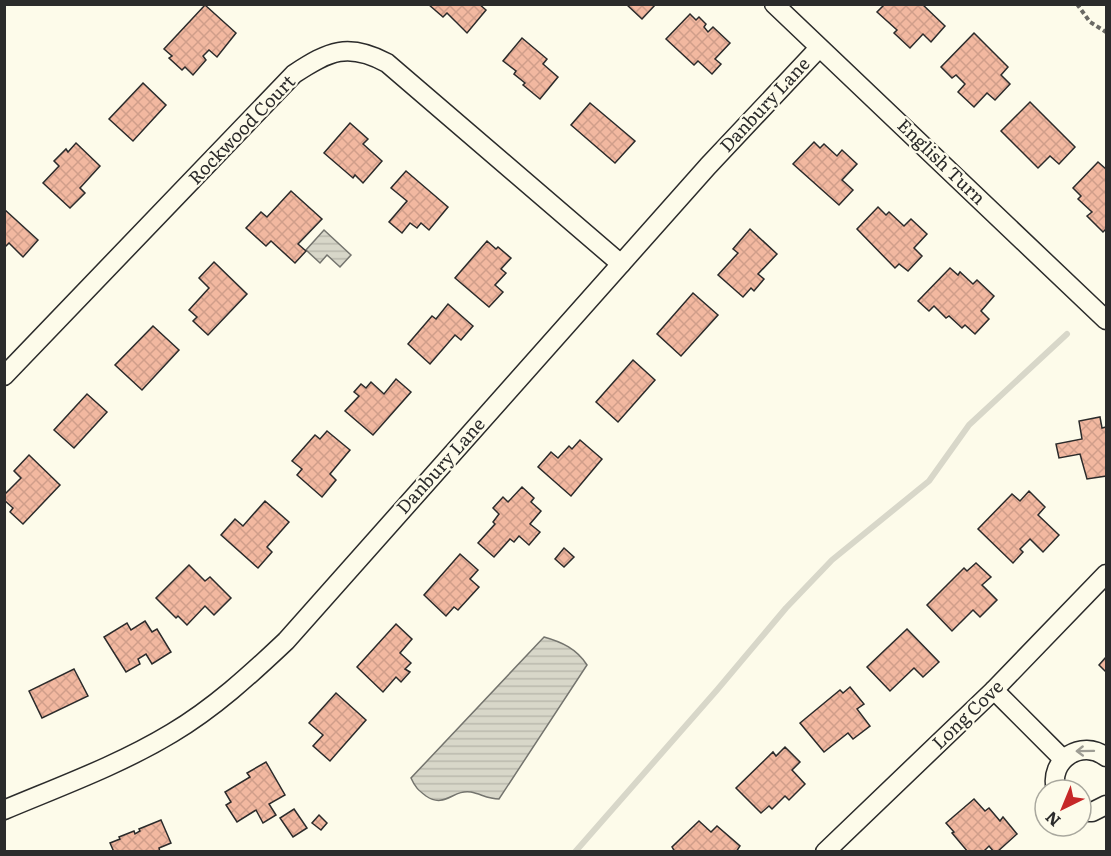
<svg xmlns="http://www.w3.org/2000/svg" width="1111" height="856" font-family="Literata,serif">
<defs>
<pattern id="water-rules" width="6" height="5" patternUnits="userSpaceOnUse" patternTransform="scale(1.5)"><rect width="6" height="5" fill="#d8d7c9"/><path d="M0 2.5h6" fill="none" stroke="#bab9ad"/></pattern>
<pattern id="building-cross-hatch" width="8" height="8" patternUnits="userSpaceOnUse" patternTransform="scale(1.5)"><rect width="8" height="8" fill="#f2b8a0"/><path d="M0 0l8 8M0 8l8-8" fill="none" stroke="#d09e8a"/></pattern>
</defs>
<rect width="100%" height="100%" fill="#fdfbea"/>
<g fill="url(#water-rules)" stroke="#74746e" stroke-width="1.5">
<polygon points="324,230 351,255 340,267 327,255 320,263 306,250"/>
<path d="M544,637c18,5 33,12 43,28l-88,134c-11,0 -18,-5 -28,-7 -18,-3 -26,17 -45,4 -8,-6 -11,-9 -15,-18z"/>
</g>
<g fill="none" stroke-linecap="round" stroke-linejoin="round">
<polyline stroke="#d8d7c9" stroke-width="6" points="575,852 717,690 786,608 832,560 929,481 969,425 1067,334"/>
</g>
<g fill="url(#building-cross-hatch)" stroke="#2b2b2b" stroke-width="1.5">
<polygon points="428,4 479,4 486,10 467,33 447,13 443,17"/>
<polygon points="626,4 656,4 642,19"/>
<polygon points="885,4 922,4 945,26 931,42 923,34 910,48 894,33 897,30 877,12"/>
<polygon points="205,5 236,33 217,57 209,50 203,56 206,60 193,75 185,67 182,70 169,58 172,56 164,49"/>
<polygon points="690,14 696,20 699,17 706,24 704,27 708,32 713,27 730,43 715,59 721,64 712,74 698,61 694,65 666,39"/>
<polygon points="974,33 1008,67 1001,75 1010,84 995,100 987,93 974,107 958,92 965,84 956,75 952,78 941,67"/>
<polygon points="522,38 547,59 543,64 558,77 540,99 523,85 525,83 514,74 516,71 503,61"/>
<polygon points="143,83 166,105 133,141 109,119"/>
<polygon points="1030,102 1075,147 1059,164 1050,156 1038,168 1001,131"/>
<polygon points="590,103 635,141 615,163 571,125"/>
<polygon points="350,123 368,139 363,144 382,161 363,183 355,175 353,178 324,153"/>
<polygon points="814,142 820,148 824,144 837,156 842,150 857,164 842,180 853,190 839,205 793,164"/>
<polygon points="76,143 100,166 80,188 85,193 70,208 43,183 59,166 54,161 66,149 68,152"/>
<polygon points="1098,162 1106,169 1106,229 1103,232 1087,216 1092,212 1078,199 1081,196 1073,188"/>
<polygon points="406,171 448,207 429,230 421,223 417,228 410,223 402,233 389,222 407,201 391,188"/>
<polygon points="291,191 322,219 298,244 306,251 295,263 271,241 266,246 246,228 261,212 267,217"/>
<polygon points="878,207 886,215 889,212 904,226 911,219 927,234 914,248 922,256 908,271 899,264 895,268 857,229"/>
<polygon points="4,209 38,240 23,257 9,243 4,248"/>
<polygon points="750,229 777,254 758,274 764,279 754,291 751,288 743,297 718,275 738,253 733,249"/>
<polygon points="487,241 496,249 498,247 511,258 501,269 506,273 495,285 503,292 489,307 455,278"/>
<polygon points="214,262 247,294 208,335 193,321 197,317 189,310 209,288 199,278"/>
<polygon points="950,268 958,275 960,272 973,284 977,280 994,296 981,311 989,319 975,334 965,325 962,328 949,316 946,318 934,306 929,311 918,301"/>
<polygon points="693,293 718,315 681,356 657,334"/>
<polygon points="448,304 473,326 461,340 455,335 430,364 408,344 432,316 436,319"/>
<polygon points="153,326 179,350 142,390 115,365"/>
<polygon points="633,360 655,380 618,422 596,402"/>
<polygon points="396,379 411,392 373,435 345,411 359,396 354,392 361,384 366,388 371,382 384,394"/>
<polygon points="87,394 107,412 74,448 54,430"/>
<polygon points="1100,417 1102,428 1106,427 1106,476 1087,479 1080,454 1059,458 1056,444 1082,439 1079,421"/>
<polygon points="327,431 350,450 330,474 336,480 322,497 297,475 302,469 292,461 315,435 320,439"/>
<polygon points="580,440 602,459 571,496 538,467 551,452 558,458 569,446 572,449"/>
<polygon points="29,455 60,485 23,524 10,512 13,508 4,500 4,495 21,478 14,471"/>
<polygon points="522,487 534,498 531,502 541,511 530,524 540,532 529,545 519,536 514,542 510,539 494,557 478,543 495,524 493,522 499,514 493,508 503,497 508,502"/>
<polygon points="1029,491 1045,507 1038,515 1059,535 1043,552 1030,539 1020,549 1023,552 1013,563 978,529 1012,494 1020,501"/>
<polygon points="265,501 289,522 267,547 272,552 258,568 221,535 235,519 243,526"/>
<polygon points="564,548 574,557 564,567 555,559"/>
<polygon points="460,554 478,570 470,579 479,587 458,610 454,607 446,616 424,595"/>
<polygon points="976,563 991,577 982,585 997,600 980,617 973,610 952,631 927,605 964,568 967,571"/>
<polygon points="189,565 205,581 210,577 231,598 214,615 205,606 187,625 178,616 176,618 156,598"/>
<polygon points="145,621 152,632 157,629 171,652 152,664 146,654 138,659 140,664 126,672 104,637 127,623 131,630"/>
<polygon points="396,624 412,639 400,653 411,663 405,669 410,672 401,682 396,677 383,692 357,667"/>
<polygon points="907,629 939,662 923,677 914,668 890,691 867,667"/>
<polygon points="1106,657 1106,672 1099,665"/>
<polygon points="74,669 88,696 42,718 29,691"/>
<polygon points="850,687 864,704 857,709 870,726 853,739 848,733 824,752 800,723 840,690 843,693"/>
<polygon points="336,693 366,720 330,761 313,746 323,735 309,723"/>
<polygon points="785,747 800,762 792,770 805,784 789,800 785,796 772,809 769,806 761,813 736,788 773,752 776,756"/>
<polygon points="266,762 285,795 269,804 276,815 263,823 256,810 237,822 226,805 231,802 225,792 250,777 247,773"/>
<polygon points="974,799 985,811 989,808 1000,821 1003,817 1017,834 997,852 994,852 989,846 983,852 968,852 952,833 954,832 946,823"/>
<polygon points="294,809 307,828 293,837 280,818"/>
<polygon points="319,815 327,823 321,830 312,823"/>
<polygon points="161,820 171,843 159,848 160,852 114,852 110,843 120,839 119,837 134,831 135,834 140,831 139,829"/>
<polygon points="699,821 711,832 717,826 740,846 736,852 675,852 672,847"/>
</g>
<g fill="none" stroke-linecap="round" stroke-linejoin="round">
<defs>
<g id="street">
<polyline points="774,4 1106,320"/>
<path d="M4,376l290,-302c35,-23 54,-32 93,-11l234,201"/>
<polyline points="994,690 1063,759"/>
<path d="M1056,790c-8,-30 26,-52 50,-33"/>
<path d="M4,810c57,-24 115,-45 168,-77 42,-25 78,-58 114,-92l422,-475 111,-118"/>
<polyline points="1081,812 1092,812 1106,805"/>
<polyline points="825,852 994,690 1106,574"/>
</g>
</defs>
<use href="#street" stroke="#2b2b2b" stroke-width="21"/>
<polyline stroke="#6a6964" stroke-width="4" stroke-dasharray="4.5 3" stroke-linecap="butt" points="1077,4 1090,22 1106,32"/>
<use href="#street" stroke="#fdfbea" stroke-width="18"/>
</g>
<defs><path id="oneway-shaft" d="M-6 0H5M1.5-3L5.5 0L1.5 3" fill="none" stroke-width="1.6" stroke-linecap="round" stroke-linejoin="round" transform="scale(1.5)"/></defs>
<use stroke="#9e9d94" href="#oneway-shaft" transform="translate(1085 751) rotate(179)"/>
<g text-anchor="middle" stroke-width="4.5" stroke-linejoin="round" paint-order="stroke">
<g font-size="18" fill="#2b2b2b" stroke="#fdfbea">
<text transform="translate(765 105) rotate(-47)" y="6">Danbury Lane</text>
<text transform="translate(242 130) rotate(-46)" y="6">Rockwood Court</text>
<text transform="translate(941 162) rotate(44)" y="6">English Turn</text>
<text transform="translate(441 466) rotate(-48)" y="6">Danbury Lane</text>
<text transform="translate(968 715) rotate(-44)" y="6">Long Cove</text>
</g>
</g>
<rect width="1111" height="856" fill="none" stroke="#2b2b2b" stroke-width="12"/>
<g transform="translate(1063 808) rotate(223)"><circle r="28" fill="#fdfbea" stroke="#a9a89e" stroke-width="1.5"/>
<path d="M0-4.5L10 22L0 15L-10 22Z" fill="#c62828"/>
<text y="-9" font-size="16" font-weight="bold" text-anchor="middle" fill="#2b2b2b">N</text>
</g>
</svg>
